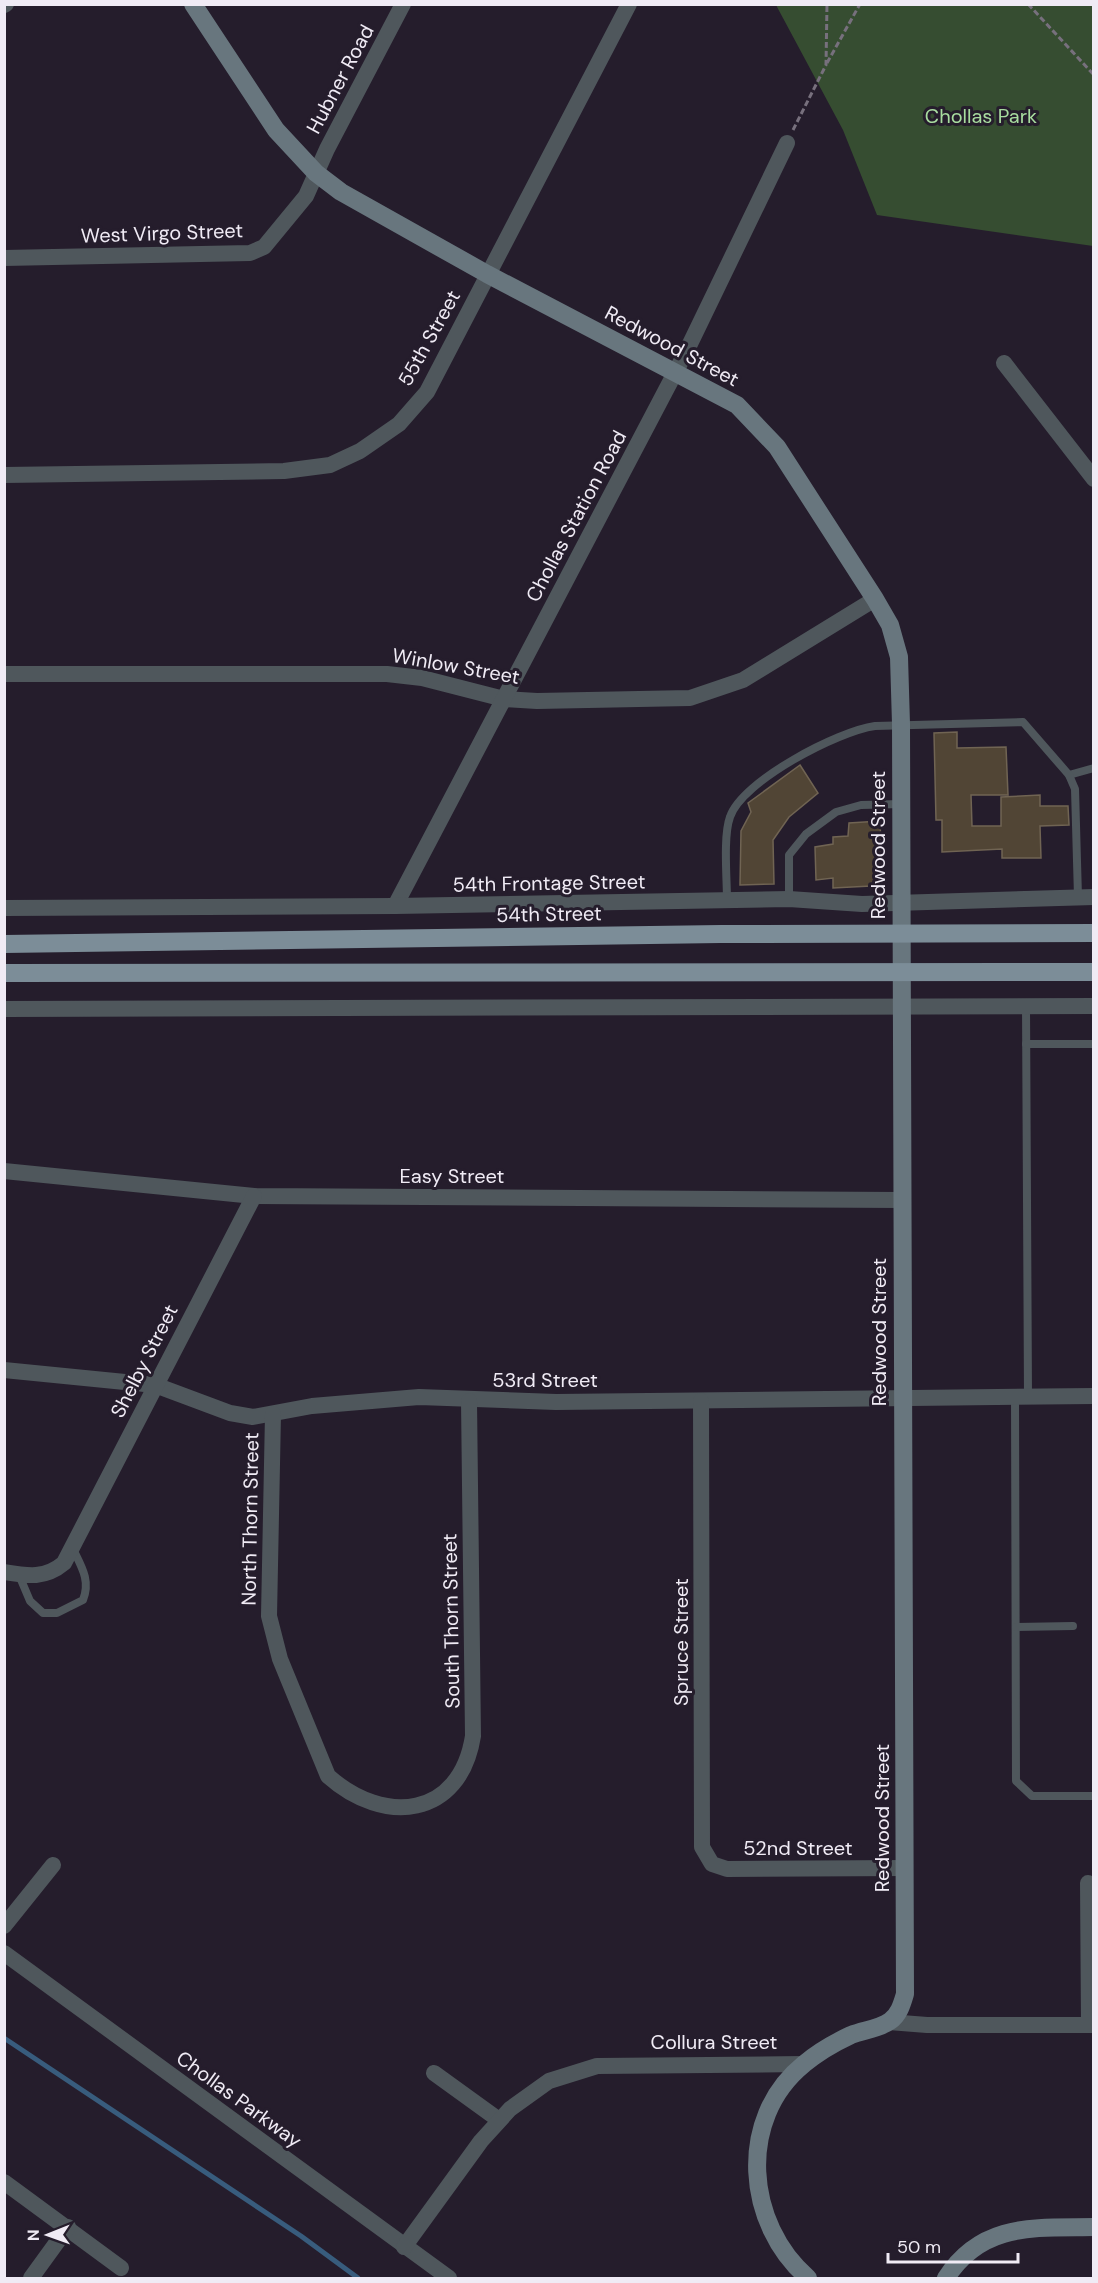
<svg xmlns="http://www.w3.org/2000/svg" width="1098" height="2283" font-family="'DM Sans',sans-serif">
<rect width="100%" height="100%" fill="#251d2c"/>
<polygon fill="#364d31" points="776,5 1093,5 1093,246 877,215 843,130"/>
<g fill="none" stroke-linecap="round" stroke-linejoin="round">
<polyline stroke="#385c7d" stroke-width="5" points="4,2038 301,2236 358,2278"/>
</g>
<g fill="#514535" stroke="#706453" stroke-width="1.5">
<polygon points="957,732 957,748 1006,747 1008,795 971,795 972,826 1001,826 1001,797 1040,795 1040,806 1068,806 1069,825 1040,826 1041,858 1002,858 1002,849 942,852 942,820 936,820 934,733"/>
<polygon points="800,765 818,793 789,817 773,840 774,884 740,885 741,831 751,812 748,803"/>
<polygon points="880,821 882,873 871,886 833,888 833,878 816,880 815,847 833,844 833,837 848,836 849,823"/>
</g>
<g fill="none" stroke-linecap="round" stroke-linejoin="round">
<g stroke="#77707d" stroke-width="3" stroke-dasharray="6 3" stroke-linecap="butt">
<polyline points="1028,4 1094,75"/>
<polyline points="827,63 860,4"/>
<polyline points="793,130 826,65 827,4"/>
</g>
<g stroke="#4f575c" stroke-width="8">
<polyline points="1069,775 1094,768"/>
<polyline points="789,899 789,855 806,834 836,812 861,805 902,804"/>
<path d="M727,900c0,-21 -4,-64 3,-83 12,-36 108,-86 145,-91l148,-4 46,53 6,14 3,108"/>
<polyline points="1026,1006 1028,1396"/>
<polyline points="1026,1044 1094,1044"/>
<polyline points="1015,1396 1016,1781 1032,1796 1094,1796"/>
<path d="M19,1575l11,26 13,12h14l26,-13c8,-20 -2,-34 -11,-53"/>
<polyline points="1016,1627 1073,1626"/>
</g>
<g stroke="#4f575c" stroke-width="16">
<polyline points="4,5 6,4"/>
<polyline points="4,258 250,253 264,247 306,196 327,149 403,4"/>
<polyline points="1004,363 1094,479"/>
<polyline points="4,475 284,471 330,465 360,451 399,424 427,392 629,4"/>
<polyline points="4,674 387,674 422,678 504,699 537,701 690,698 743,680 875,599"/>
<polyline points="395,906 688,348 787,143"/>
<polyline points="4,908 395,906 789,899 862,904 1094,897"/>
<polyline points="4,1009 1094,1006"/>
<polyline points="4,1171 254,1196 901,1200"/>
<polyline points="4,1370 155,1385 230,1413 253,1417 312,1406 419,1397 556,1402 1094,1396"/>
<polyline points="701,1401 702,1847 712,1864 727,1869 905,1868"/>
<path d="M273,1414l-4,202 11,43 48,117c56,50 132,42 145,-40l-4,-335"/>
<path d="M4,1572c24,4 41,7 60,-9l190,-367"/>
<polyline points="1088,1883 1089,2025"/>
<polyline points="4,1926 53,1865"/>
<polyline points="4,1953 449,2278"/>
<polyline points="889,2022 927,2025 1094,2025"/>
<polyline points="434,2073 499,2120"/>
<polyline points="4,2182 121,2268"/>
<polyline points="404,2247 481,2141 510,2109 549,2081 597,2066 804,2064"/>
<polyline points="31,2278 68,2227"/>
</g>
<g stroke="#68767e" stroke-width="18">
<path d="M193,4l83,126 40,43 25,19 146,82 250,131 40,42 98,152 15,26 9,32 2,67 4,1270c-3,10 -6,21 -15,27 -11,8 -27,9 -39,14 -15,7 -34,18 -47,29 -68,55 -58,161 4,214"/>
<path d="M946,2278c36,-56 89,-50 148,-51"/>
</g>
<g stroke="#7c8d98" stroke-width="18">
<polyline points="4,944 721,934 1094,933"/>
<path d="M4,973c364,-2 726,1 1090,-1"/>
</g>
</g>
<g text-anchor="middle" stroke-width="6" stroke-linejoin="round" paint-order="stroke">
<g font-size="20" fill="#f0ebf5" stroke="#251d2c">
<text transform="translate(340 79) rotate(-62)" y="7">Hubner Road</text>
<text transform="translate(162 233) rotate(-2)" y="7">West Virgo Street</text>
<text transform="translate(429 338) rotate(-61)" y="7">55th Street</text>
<text transform="translate(672 346) rotate(28)" y="7">Redwood Street</text>
<text transform="translate(576 516) rotate(-62)" y="7">Chollas Station Road</text>
<text transform="translate(456 666) rotate(10)" y="7">Winlow Street</text>
<text transform="translate(878 845) rotate(-90)" y="7">Redwood Street</text>
<text transform="translate(549 883) rotate(-1)" y="7">54th Frontage Street</text>
<text transform="translate(549 914) rotate(-1)" y="7">54th Street</text>
<text x="452" y="1183">Easy Street</text>
<text transform="translate(879 1332) rotate(-90)" y="7">Redwood Street</text>
<text transform="translate(144 1361) rotate(-63)" y="7">Shelby Street</text>
<text x="545" y="1387">53rd Street</text>
<text transform="translate(250 1519) rotate(-89)" y="7">North Thorn Street</text>
<text transform="translate(451 1621) rotate(-91)" y="7">South Thorn Street</text>
<text transform="translate(681 1642) rotate(-90)" y="7">Spruce Street</text>
<text transform="translate(882 1818) rotate(-90)" y="7">Redwood Street</text>
<text x="798" y="1855">52nd Street</text>
<text x="714" y="2049">Collura Street</text>
<text transform="translate(239 2099) rotate(36)" y="7">Chollas Parkway</text>
</g>
<g font-size="20" fill="#a8dc9f" stroke="#251d2c">
<text x="981" y="123">Chollas Park</text>
</g>
</g>
<rect width="1098" height="2283" fill="none" stroke="#f0ebf5" stroke-width="12"/>
<g transform="translate(48 2235) rotate(269)" stroke="#251d2c" stroke-width="4.5" paint-order="stroke">
<path d="M0-4.5L10 22L0 15L-10 22Z" fill="#f0ebf5"/>
<text y="-9" font-size="16" font-weight="bold" text-anchor="middle" fill="#f0ebf5">N</text>
</g>
<path d="M888 2253v9h130v-9" fill="none" stroke="#f0ebf5" stroke-width="3"/>
<text x="897" y="2253" font-size="18" fill="#f0ebf5" stroke="#251d2c" stroke-width="4.5" paint-order="stroke">50 m</text>
</svg>
